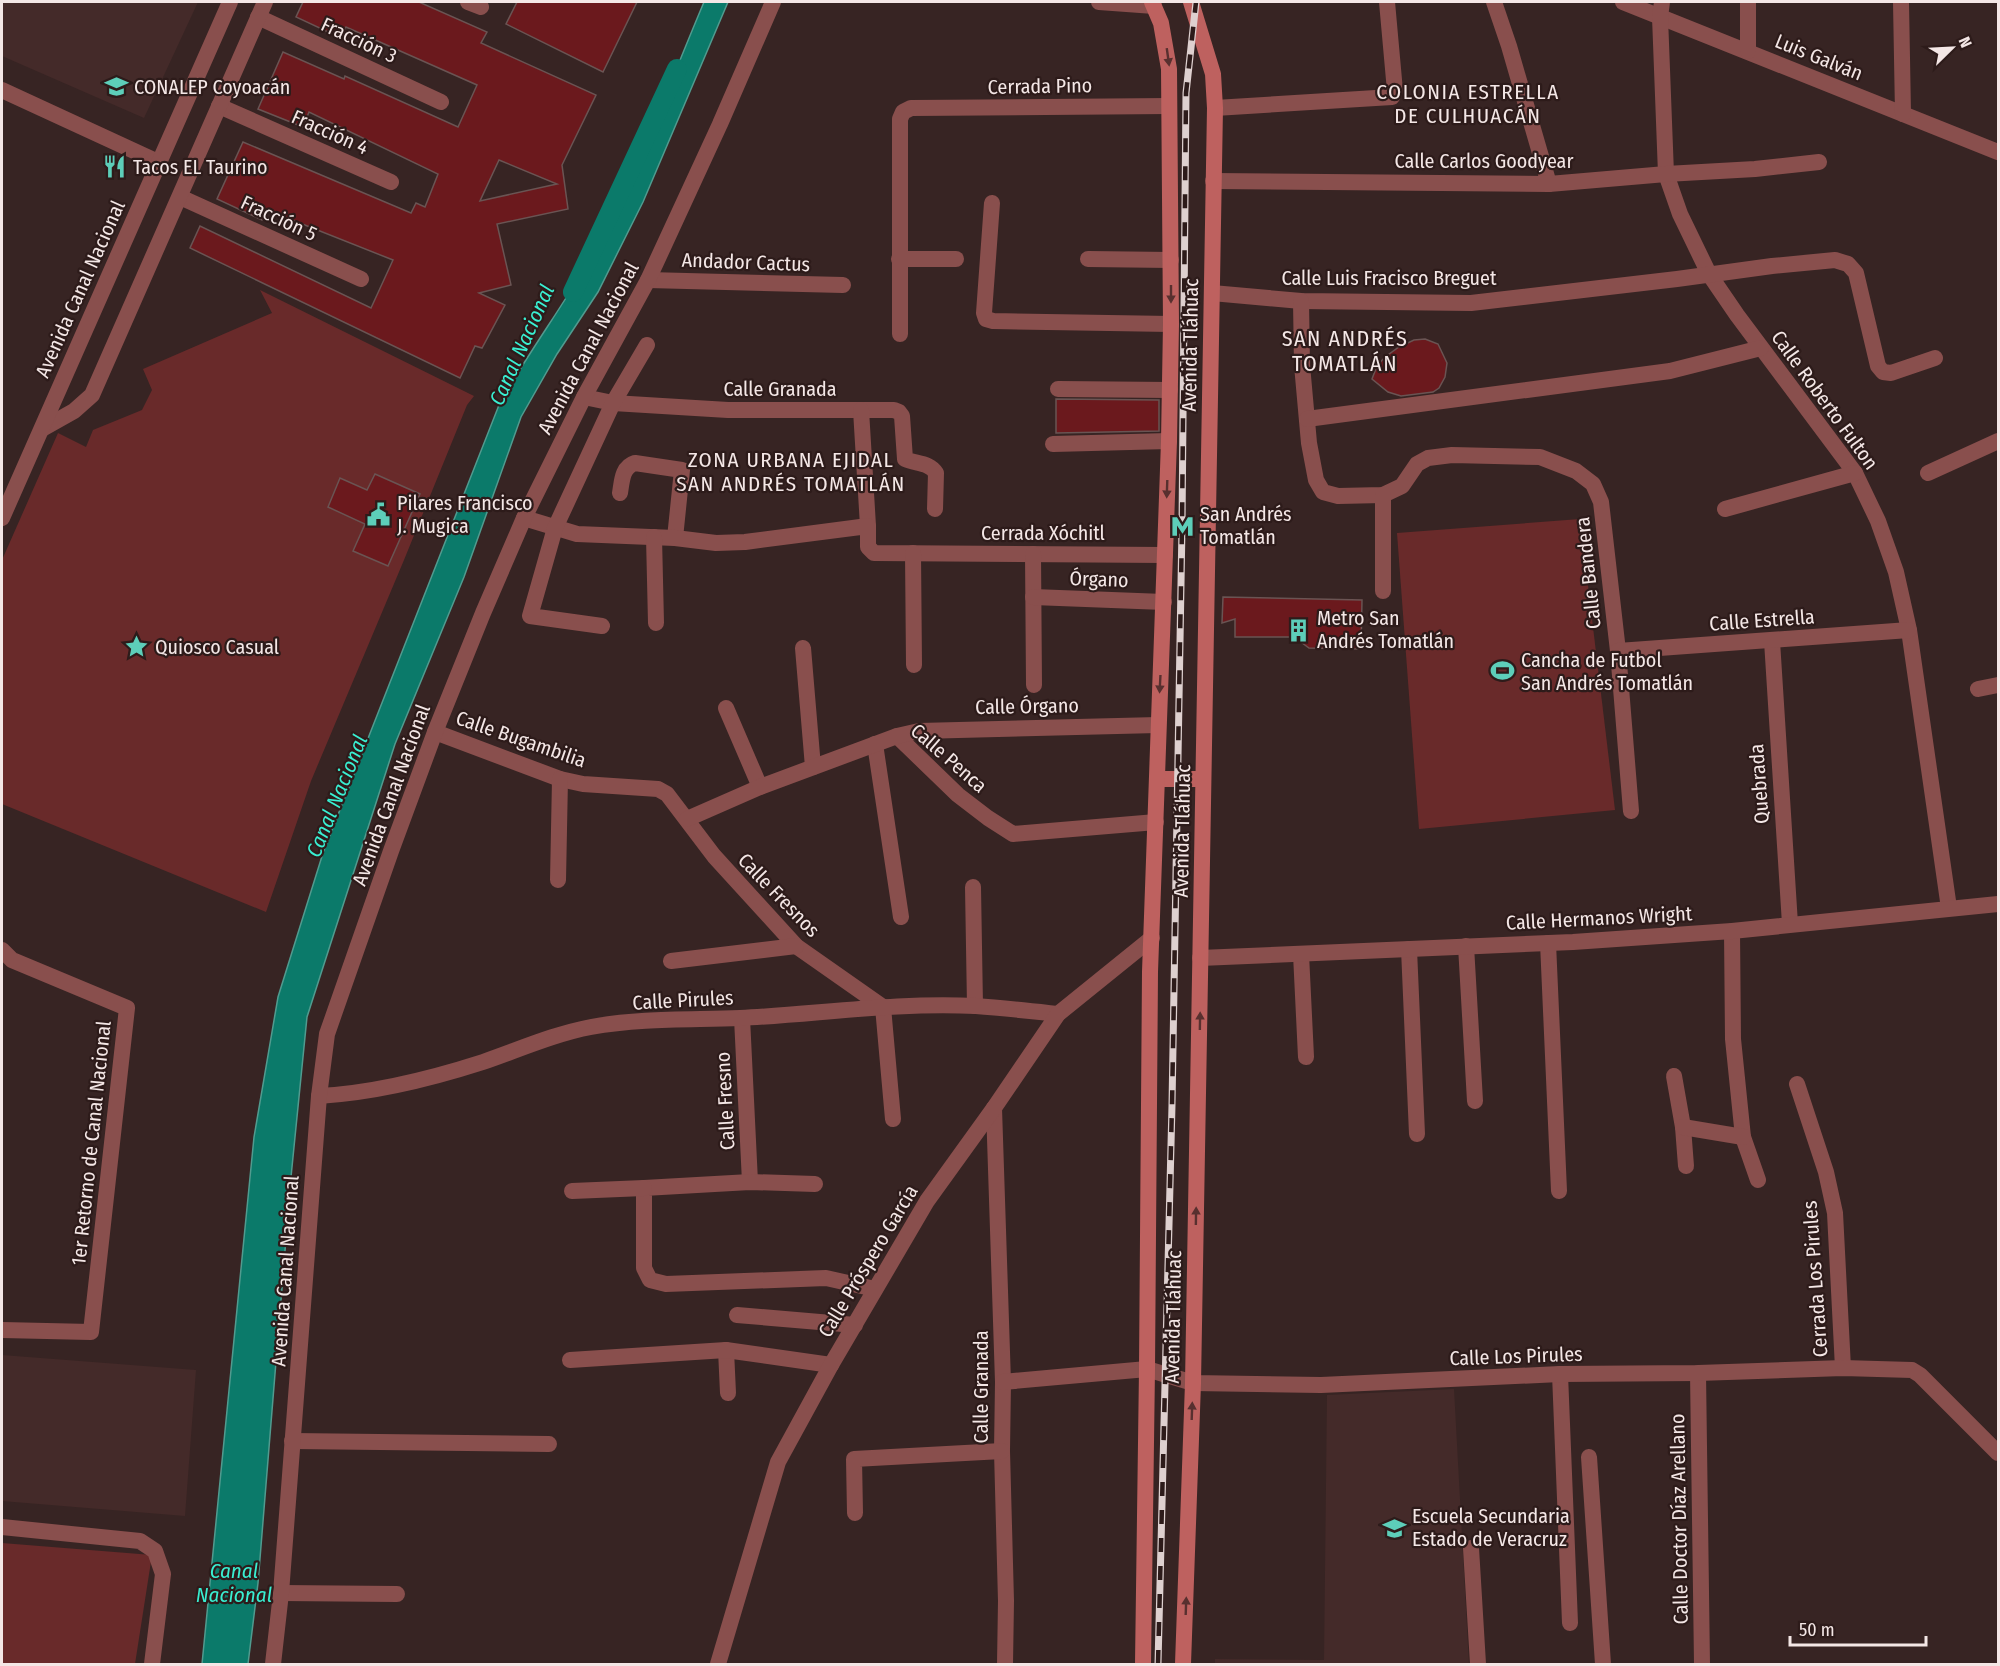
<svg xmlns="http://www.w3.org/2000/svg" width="2000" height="1666" font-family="'Fira Sans Condensed',sans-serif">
<rect width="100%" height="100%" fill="#372423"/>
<g fill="#442a29">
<polygon points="2,2 198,2 144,118 2,56"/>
<polygon points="2,1355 196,1370 185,1516 2,1501"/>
<polygon points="1454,1389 1469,1664 1215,1664 1215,1659 1324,1660 1327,1395"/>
</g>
<g fill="#692a2a">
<polygon points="260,290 474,396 467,405 404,560 311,781 266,912 2,804 2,560 58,433 86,447 93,430 142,410 152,390 143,369 272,313"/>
<polygon points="1580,519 1615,810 1419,829 1397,533"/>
<polygon points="2,1543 152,1555 135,1664 2,1664"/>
</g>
<path fill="#0b7a6a" stroke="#519b8f" stroke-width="1.5" d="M704,2h24l-85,200 -45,90 -41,62 -36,63 -57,160 -69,167 -88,273 -16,160 -33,406 -10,81h-46l52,-527 24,-140 45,-144 176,-448c28,-51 63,-97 92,-148 45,-81 77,-170 113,-255z"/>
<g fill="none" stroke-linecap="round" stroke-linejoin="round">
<polyline stroke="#0b7a6a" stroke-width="20" points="573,292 677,69"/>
</g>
<g fill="#6b191d" stroke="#6a5453" stroke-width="1.5" fill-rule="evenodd">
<path d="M303,2h116l68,30 -6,11 115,52 -34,70 6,44 -71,15 14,61 -32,8 26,12 -23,43 -7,-2 -15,32 -270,-130 10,-22 171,82 22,-48 -126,-50 -5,10 -45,-21 26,-57 168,71 5,-10 9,4 13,-33 -129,-62 -6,15 -45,-18 25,-57 61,27 1,-3 113,51 19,-42 -131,-58 -5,11 -45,-21zM499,160l58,24 -77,17z"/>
<polygon points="517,2 637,2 603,72 506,24"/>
<polygon points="1425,339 1438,344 1447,363 1445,377 1439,388 1433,392 1401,396 1388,392 1372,379 1377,366 1385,357 1399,347 1414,340"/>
<polygon points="1056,399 1159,400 1159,431 1056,433"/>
<polygon points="375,474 420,494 388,566 353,551 365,524 328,507 340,478 367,490"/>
<polygon points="1223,597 1362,600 1361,649 1309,648 1294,637 1235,637 1235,619 1222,623"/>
</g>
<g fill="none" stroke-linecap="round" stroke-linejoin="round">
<g stroke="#894f4d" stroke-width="16">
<polyline points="468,2 481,7"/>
<polyline points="1099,2 1154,6"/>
<polyline points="1494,2 1509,46 1549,184"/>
<polyline points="1623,2 1998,152"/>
<polyline points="1662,2 1660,17 1666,174 1680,214 1709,274 1737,315 1855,473 1878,521 1896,572 1909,630 1949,908"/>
<polyline points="1901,2 1903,114"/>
<polyline points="258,17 441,102"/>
<polyline points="1748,51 1748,2"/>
<polyline points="219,106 391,182"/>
<polyline points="1215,108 1392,97 1395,91 1387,2"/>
<polyline points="1213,181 1549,184 1666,174 1755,169 1819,162"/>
<polyline points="180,197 361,279"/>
<polyline points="992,203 984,313 986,319 993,321 1171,324"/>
<polyline points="899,259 956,259"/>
<polyline points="1088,259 1171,260"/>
<polyline points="648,280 843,285"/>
<polyline points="1212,293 1301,301 1471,303 1677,279 1772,266 1835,260 1848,264 1856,273 1878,366 1883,372 1891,373 1935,358"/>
<polyline points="1301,301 1302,365 1309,443 1316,480 1323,492 1338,496 1383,495 1402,486 1417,464 1428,458 1452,455 1540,457 1576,471 1593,484 1601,502 1618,651 1631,811"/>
<polyline points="900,334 900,119 903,112 911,108 1169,106"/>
<polyline points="1058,389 1170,390"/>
<path d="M584,397l29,6 115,7h166l5,2 3,4 3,43c11,5 24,3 31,14l-1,36"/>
<polyline points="861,410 868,526"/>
<polyline points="1307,419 1670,371 1761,348"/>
<polyline points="42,429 74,411 92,395 265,2"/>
<polyline points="1053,444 1169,441"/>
<polyline points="1928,473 1998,441"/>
<path d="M620,493c2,-12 2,-26 15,-30l47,7 -7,68"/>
<polyline points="1383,495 1383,591"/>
<polyline points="1725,509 1855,473"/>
<polyline points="524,518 577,534 675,538 716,543 745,542 868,526 868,547 874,553 1165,555"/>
<polyline points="654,537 656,623"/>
<polyline points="913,553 914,665"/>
<polyline points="1033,554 1034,685"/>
<polyline points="1033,597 1164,602"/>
<polyline points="602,626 530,616 555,528 613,403 647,345"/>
<polyline points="1772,641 1790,924"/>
<polyline points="803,648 813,767"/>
<polyline points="1618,651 1909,630"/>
<polyline points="1978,689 1998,685"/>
<polyline points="726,708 760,787"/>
<polyline points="435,732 560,779 583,784 658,789 667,794 714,856 796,946 883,1007 893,1119"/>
<polyline points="897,736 958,795 988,818 1013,834 1156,822"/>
<polyline points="875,744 901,917"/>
<polyline points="687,819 760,787 897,736 919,731 1158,725"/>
<polyline points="558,880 560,779"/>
<polyline points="973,887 975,1006"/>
<polyline points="1732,931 1733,1039 1743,1137 1758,1180"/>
<polyline points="1548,943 1559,1191"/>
<polyline points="1466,946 1475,1101"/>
<polyline points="1409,949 1417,1134"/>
<polyline points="2,950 12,960 127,1008 91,1332 2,1330"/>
<polyline points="1301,954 1306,1057"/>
<polyline points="1200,958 1573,942 1732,931 1998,904"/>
<polyline points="671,961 796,946"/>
<polyline points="742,1018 750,1182"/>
<polyline points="1674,1076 1683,1127 1686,1166"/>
<polyline points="1797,1084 1826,1172 1835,1213 1843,1368"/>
<path d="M319,1096c55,-3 111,-17 164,-34 35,-12 71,-28 108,-35 49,-9 100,-7 149,-9 79,-4 157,-16 236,-12 27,2 54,5 82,8"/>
<polyline points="994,1108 1003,1382 1002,1451 1006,1601 1005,1664"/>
<polyline points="1683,1127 1743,1137"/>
<polyline points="815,1184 750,1182 644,1188 644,1268 650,1280 666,1284 826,1278 875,1289"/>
<polyline points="572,1191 644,1188"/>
<polyline points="737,1315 855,1325"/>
<polyline points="726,1350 728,1393"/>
<polyline points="570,1360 726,1350 831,1365"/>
<polyline points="1698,1373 1702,1664"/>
<polyline points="1560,1374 1570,1623"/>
<polyline points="1003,1382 1147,1369 1193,1383 1321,1385 1560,1374 1698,1373 1843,1368 1912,1370 1920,1375 1998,1453"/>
<polyline points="292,1441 549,1444"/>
<polyline points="1589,1457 1603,1664"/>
<polyline points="855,1513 854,1459 1002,1451"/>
<polyline points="2,1527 140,1541 155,1551 163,1574 152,1664"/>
<polyline points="1471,1548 1478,1664"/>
<polyline points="281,1593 397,1594"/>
<polyline points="718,1664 778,1462 831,1365 927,1201 994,1108 1058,1014 1152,938"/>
</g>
<g stroke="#894f4d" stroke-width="16">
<polyline points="2,90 158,162"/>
<polyline points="2,518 230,2"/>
<polyline points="273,1664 281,1593 319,1096 327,1034 391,851 435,732 483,613 524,518 584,397 648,280 720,124 773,2"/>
</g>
<g stroke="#be615f" stroke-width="16">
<polyline points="1157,779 1203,779"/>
<polyline points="1143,1664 1147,1369 1150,972 1169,441 1171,324 1169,69 1161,23 1152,2"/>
<polyline points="1183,1664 1193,1383 1215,108 1213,74 1191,2"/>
</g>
<defs>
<polyline id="rail" points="1158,1664 1172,1105 1182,526 1186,93 1196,2"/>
</defs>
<use href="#rail" stroke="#ded0cf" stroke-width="7"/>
<use href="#rail" stroke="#2d1b1a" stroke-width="4.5" stroke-dasharray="14" stroke-linecap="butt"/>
</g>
<defs><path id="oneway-solid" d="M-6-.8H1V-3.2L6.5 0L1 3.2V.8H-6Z" transform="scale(1.5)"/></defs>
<g fill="#58302f">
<use href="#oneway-solid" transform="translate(1168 57) rotate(82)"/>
<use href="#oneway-solid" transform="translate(1171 294) rotate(90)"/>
<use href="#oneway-solid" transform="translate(1167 489) rotate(92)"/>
<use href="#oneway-solid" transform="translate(1160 684) rotate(93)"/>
<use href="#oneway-solid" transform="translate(1200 1021) rotate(-89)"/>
<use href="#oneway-solid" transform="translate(1196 1216) rotate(-89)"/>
<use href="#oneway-solid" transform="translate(1192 1411) rotate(-88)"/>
<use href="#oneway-solid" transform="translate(1186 1606) rotate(-88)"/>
</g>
<defs>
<symbol id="school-bare" viewBox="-9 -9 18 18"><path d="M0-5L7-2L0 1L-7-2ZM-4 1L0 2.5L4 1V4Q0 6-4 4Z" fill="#5dceb9" stroke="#2d1b1a" stroke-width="2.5" paint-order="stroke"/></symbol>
<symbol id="restaurant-bare" viewBox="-9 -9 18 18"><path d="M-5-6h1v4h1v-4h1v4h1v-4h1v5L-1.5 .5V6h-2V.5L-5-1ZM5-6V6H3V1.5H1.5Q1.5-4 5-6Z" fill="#5dceb9" stroke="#2d1b1a" stroke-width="2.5" paint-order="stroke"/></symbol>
<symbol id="civic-bare" viewBox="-9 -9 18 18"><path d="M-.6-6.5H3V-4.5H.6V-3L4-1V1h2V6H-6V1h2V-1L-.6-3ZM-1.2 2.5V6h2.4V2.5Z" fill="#5dceb9" stroke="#2d1b1a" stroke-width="2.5" paint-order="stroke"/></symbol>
<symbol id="metro-bare" viewBox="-9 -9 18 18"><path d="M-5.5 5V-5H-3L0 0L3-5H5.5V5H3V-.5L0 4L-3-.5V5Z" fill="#5dceb9" stroke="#2d1b1a" stroke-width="2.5" paint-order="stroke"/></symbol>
<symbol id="building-bare" viewBox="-9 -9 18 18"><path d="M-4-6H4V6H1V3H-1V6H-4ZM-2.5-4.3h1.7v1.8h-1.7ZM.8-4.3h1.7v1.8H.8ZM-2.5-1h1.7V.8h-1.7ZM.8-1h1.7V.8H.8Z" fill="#5dceb9" stroke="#2d1b1a" stroke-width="2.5" paint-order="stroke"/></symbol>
<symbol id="sight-bare" viewBox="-9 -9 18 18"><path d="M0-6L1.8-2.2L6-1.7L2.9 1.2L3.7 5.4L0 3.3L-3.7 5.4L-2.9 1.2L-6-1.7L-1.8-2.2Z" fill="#5dceb9" stroke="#2d1b1a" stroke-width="2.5" paint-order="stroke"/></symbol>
<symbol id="stadium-bare" viewBox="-9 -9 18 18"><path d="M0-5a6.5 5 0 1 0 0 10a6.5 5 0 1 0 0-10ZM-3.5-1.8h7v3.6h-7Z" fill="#5dceb9" stroke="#2d1b1a" stroke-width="2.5" paint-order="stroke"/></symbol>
</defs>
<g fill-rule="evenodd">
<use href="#school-bare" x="100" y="70" width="33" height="33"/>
<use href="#restaurant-bare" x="98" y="150" width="33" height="33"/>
<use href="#civic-bare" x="362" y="498" width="33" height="33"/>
<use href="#metro-bare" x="1166" y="510" width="33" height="33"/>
<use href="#building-bare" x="1282" y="614" width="33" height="33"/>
<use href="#sight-bare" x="120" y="630" width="33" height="33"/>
<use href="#stadium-bare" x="1486" y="654" width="33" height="33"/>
<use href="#school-bare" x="1378" y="1512" width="33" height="33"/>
</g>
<g text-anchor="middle" stroke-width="4.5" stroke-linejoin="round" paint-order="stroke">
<g font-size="20" fill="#f4e7e6" stroke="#2d1b1a">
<text transform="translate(359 40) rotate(25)" y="7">Fracción 3</text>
<text transform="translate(1819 57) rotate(22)" y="7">Luis Galván</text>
<text transform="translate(1040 86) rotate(-1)" y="7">Cerrada Pino</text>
<text transform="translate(330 132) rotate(24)" y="7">Fracción 4</text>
<text x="1484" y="168">Calle Carlos Goodyear</text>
<text transform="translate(279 218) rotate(25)" y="7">Fracción 5</text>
<text transform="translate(746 262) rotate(2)" y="7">Andador Cactus</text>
<text x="1389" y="285">Calle Luis Fracisco Breguet</text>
<text transform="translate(80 289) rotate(-66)" y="7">Avenida Canal Nacional</text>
<text transform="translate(1190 345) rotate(-89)" y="7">Avenida Tláhuac</text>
<text transform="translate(588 348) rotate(-62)" y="7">Avenida Canal Nacional</text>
<text x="780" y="396">Calle Granada</text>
<text transform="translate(1825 400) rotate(54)" y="7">Calle Roberto Fulton</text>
<text x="1043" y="540">Cerrada Xóchitl</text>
<text transform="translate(1588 573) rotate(-96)" y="7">Calle Bandera</text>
<text transform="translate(1099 579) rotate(2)" y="7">Órgano</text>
<text transform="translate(1762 620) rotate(-4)" y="7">Calle Estrella</text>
<text transform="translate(1027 706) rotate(-1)" y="7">Calle Órgano</text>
<text transform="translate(521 739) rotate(19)" y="7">Calle Bugambilia</text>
<text transform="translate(949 758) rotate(41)" y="7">Calle Penca</text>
<text transform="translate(1759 784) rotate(-94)" y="7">Quebrada</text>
<text transform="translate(391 795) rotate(-70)" y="7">Avenida Canal Nacional</text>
<text transform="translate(1182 831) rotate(-89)" y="7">Avenida Tláhuac</text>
<text transform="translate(779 895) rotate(46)" y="7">Calle Fresnos</text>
<text transform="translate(1599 918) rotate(-3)" y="7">Calle Hermanos Wright</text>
<text transform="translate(683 1000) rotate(-3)" y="7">Calle Pirules</text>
<text transform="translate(725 1101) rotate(-93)" y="7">Calle Fresno</text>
<text transform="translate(91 1143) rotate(-84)" y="7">1er Retorno de Canal Nacional</text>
<text transform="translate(868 1261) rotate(-59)" y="7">Calle Próspero García</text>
<text transform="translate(285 1271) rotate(-86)" y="7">Avenida Canal Nacional</text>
<text transform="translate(1815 1279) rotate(-94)" y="7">Cerrada Los Pirules</text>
<text transform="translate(1173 1317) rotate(-89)" y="7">Avenida Tláhuac</text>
<text transform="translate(1516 1356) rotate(-2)" y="7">Calle Los Pirules</text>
<text transform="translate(981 1387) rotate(-90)" y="7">Calle Granada</text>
<text transform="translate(1679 1519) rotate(-91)" y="7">Calle Doctor Díaz Arellano</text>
</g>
<g font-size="20" fill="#f4e7e6" stroke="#2d1b1a" text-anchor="start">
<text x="134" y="94">CONALEP Coyoacán</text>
<text x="133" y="174">Tacos EL Taurino</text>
<text x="397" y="510">Pilares Francisco<tspan x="397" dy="23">J. Mugica</tspan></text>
<text x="1200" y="521">San Andrés<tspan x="1200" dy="23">Tomatlán</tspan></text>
<text x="1317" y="625">Metro San<tspan x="1317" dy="23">Andrés Tomatlán</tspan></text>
<text x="155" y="654">Quiosco Casual</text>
<text x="1521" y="667">Cancha de Futbol<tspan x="1521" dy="23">San Andrés Tomatlán</tspan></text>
<text x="1412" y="1523">Escuela Secundaria<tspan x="1412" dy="23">Estado de Veracruz</tspan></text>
</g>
<g font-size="21" letter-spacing="1.5" fill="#f4e7e6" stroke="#2d1b1a">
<text x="1468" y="99">COLONIA ESTRELLA<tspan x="1468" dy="24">DE CULHUACÁN</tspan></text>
<text x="791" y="467">ZONA URBANA EJIDAL<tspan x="791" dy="24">SAN ANDRÉS TOMATLÁN</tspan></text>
</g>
<g font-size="21" font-style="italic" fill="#39efd2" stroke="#2d1b1a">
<text transform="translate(522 345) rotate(-66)" y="7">Canal Nacional</text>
<text transform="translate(337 796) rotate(-68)" y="7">Canal Nacional</text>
<text x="234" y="1578">Canal<tspan x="234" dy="24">Nacional</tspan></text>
</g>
<g font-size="22" letter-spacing="1.5" fill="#f4e7e6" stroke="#2d1b1a">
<text x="1345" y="346">SAN ANDRÉS<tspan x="1345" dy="25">TOMATLÁN</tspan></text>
</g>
</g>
<rect width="2000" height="1666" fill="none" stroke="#f4e7e6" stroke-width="6"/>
<g transform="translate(1952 48) rotate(66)" stroke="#2d1b1a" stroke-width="4.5" paint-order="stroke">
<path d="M0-4.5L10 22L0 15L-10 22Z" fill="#f4e7e6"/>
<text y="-9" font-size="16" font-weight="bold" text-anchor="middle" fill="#f4e7e6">N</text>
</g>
<path d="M1790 1636v9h136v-9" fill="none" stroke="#f4e7e6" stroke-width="3"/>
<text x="1799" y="1636" font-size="18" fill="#f4e7e6" stroke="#2d1b1a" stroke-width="4.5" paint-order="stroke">50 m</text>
</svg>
